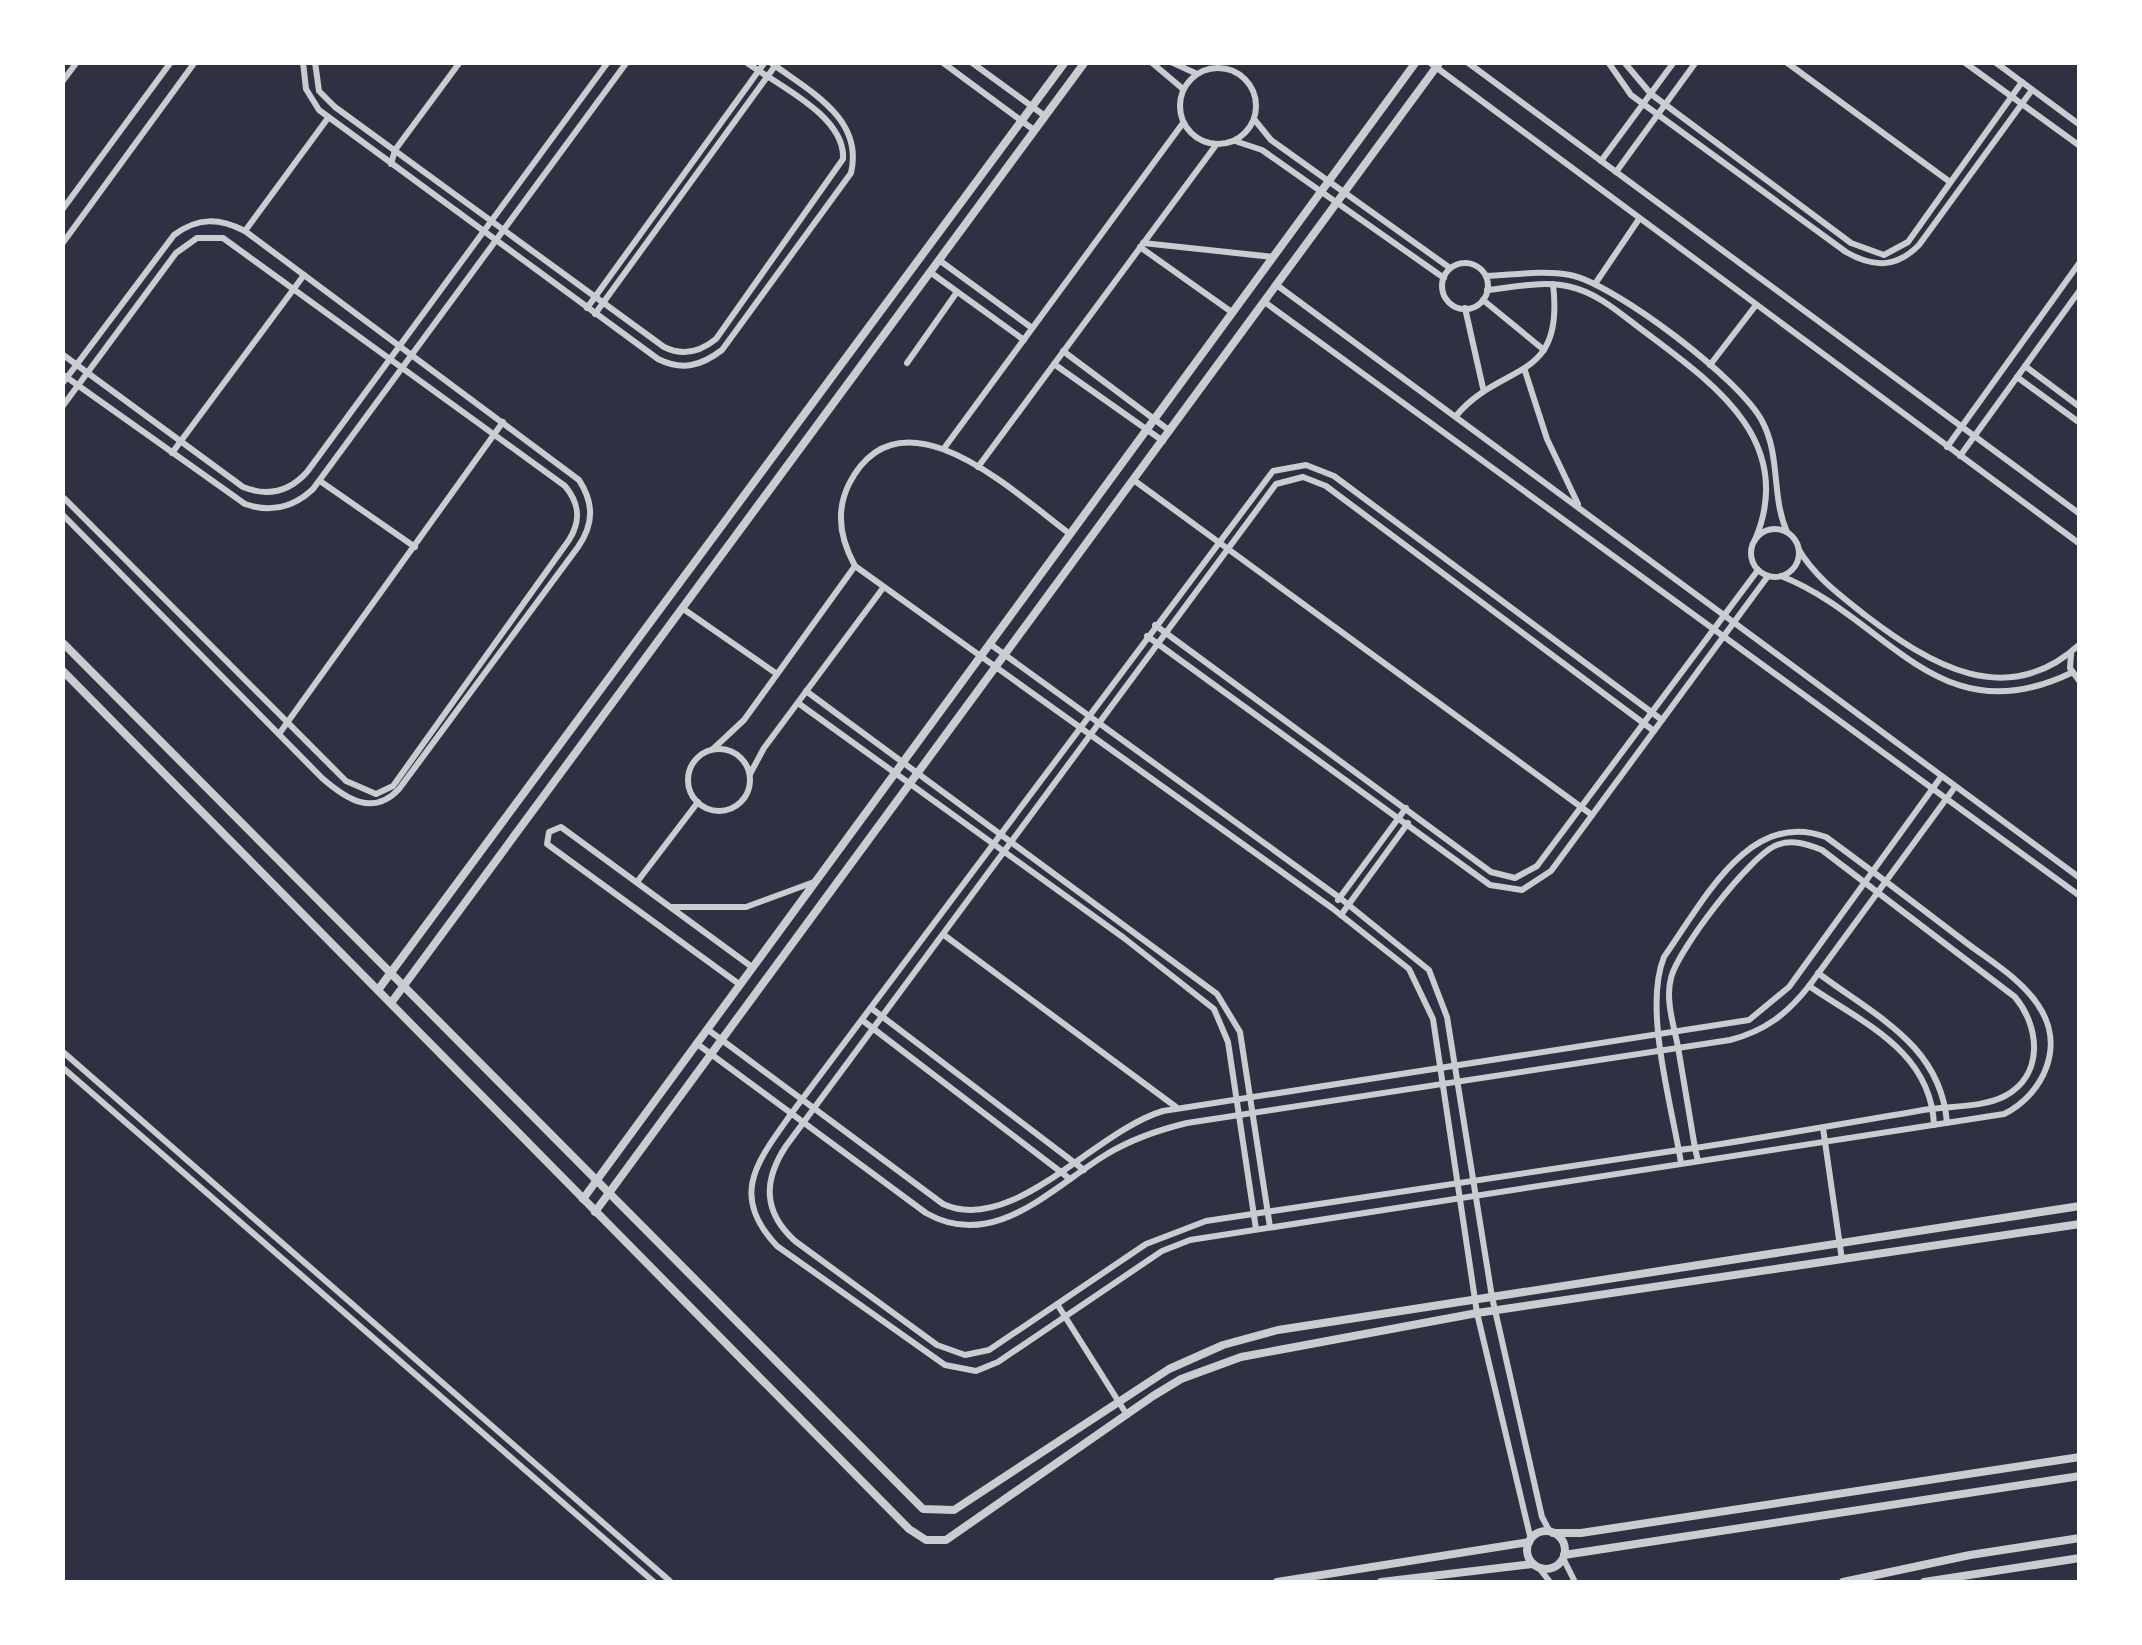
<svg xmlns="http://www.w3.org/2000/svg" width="2142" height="1645" font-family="'Space Grotesk',sans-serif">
<rect width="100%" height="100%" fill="#2d3142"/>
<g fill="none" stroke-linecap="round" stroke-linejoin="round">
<g stroke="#caccd0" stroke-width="6">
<path d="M303,62l3,27 13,21 339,249c24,12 43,7 64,-9l129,-177c13,-55 -42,-82 -81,-111"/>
<path d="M315,62l4,29 16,16 329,240c18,9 36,5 52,-8l127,-180c3,-43 -66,-74 -97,-97"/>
<polyline points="942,62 1034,130"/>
<polyline points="971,62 1045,116"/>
<polyline points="1151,62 1183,89"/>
<polyline points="1171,62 1195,73"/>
<polyline points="1429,62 2080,544"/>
<polyline points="1467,62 2080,514"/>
<path d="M1608,62l23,33 215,157c28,16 50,16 73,-7l113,-155"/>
<polyline points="1624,62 1651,94 1851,243 1884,255 1908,242 2022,82"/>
<polyline points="1786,62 1950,182"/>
<polyline points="1964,62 2080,146"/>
<polyline points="1995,62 2080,125"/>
<circle cx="1218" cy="106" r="38"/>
<polyline points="62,82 77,62"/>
<polyline points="1254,119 1271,140 1450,268"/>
<polyline points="1235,141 1262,150 1444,278"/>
<polyline points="1601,161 1674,62"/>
<polyline points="391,164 395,150 460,62"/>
<polyline points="1616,172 1696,62"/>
<polyline points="62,210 171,62"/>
<polyline points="245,231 328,118"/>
<polyline points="1143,243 1273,257"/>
<polyline points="62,244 195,62"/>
<polyline points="1140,247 1233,313"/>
<polyline points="939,260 1032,328"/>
<circle cx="1465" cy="286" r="23"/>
<polyline points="930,272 1024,340"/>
<path d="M1486,276c27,-1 57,-6 84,-1 45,9 171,105 192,146 19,35 9,75 25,111"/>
<polyline points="1595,284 1639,219"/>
<polyline points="1278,286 2080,878"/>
<path d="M1487,290c28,-3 58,-10 84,-3 30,7 54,31 78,48 68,51 147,108 106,205"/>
<polyline points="1483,300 1544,350"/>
<polyline points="1266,303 2080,896"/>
<polyline points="587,308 765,62"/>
<polyline points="1465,308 1483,388"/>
<polyline points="595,314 775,66"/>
<polyline points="1063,351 1170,431"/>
<path d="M62,354l181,133c25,10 46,5 64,-15l301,-410"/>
<polyline points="907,363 957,292"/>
<polyline points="1054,364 1163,441"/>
<polyline points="1710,365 1756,305"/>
<polyline points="2025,366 2080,407"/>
<polyline points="1525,371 1547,439 1578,504"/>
<path d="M62,374l183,130c26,9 48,4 68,-15l314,-427"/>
<polyline points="2017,377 2080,423"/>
<path d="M62,384l112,-149c24,-18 45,-17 71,-4l334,249c15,23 15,44 -1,67l-179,242c-26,28 -53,10 -77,-11l-260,-264"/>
<path d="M62,407l114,-154 21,-15h26l342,248c15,18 16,35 4,54l-176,246 -17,8 -30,-13 -284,-285"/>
<path d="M1456,416c46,-55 109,-32 97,-132"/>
<polyline points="945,447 1183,123"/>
<polyline points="1947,447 2080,262"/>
<polyline points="172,453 304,275"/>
<polyline points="1960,456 2080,290"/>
<polyline points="978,467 1216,145"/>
<polyline points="320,481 415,547"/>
<polyline points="1135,481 1592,815"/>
<circle cx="1775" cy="553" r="24"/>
<path d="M1070,534c-53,-39 -169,-152 -221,-50 -14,28 -9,55 6,82l477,342 77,61 24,50 44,294 54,227"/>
<path d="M1799,550c17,28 41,45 66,65 64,49 142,97 215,29"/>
<path d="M1781,576c107,42 157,161 290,97"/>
<polyline points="682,608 777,674"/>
<polyline points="1155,625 1491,872 1515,878 1537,866 1758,570"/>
<polyline points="1147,636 1490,885 1522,890 1551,871 1768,576"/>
<polyline points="990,644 1340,898 1429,970 1447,1017 1492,1297 1542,1517 1550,1532"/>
<polyline points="2071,654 2070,668 2080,682"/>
<polyline points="806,691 1217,994 1240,1032 1270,1227"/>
<polyline points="798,703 1124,938 1214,1009 1228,1042 1256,1229"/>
<path d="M1662,720l-328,-244 -28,-11 -33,6 -482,643c-34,48 -62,81 -14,132l168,119 31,6 22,-9 164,-111 28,-11 814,-126c40,-20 62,-69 34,-109 -16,-25 -46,-43 -70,-61 -47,-36 -94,-72 -142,-107 -77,-29 -123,65 -162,120 -21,52 8,149 17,206"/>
<path d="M1654,731l-328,-245 -23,-9 -27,7 -490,662c-23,35 -23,66 9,95l142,104 28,10 24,-5 157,-106 60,-23 473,-71 16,-2c79,-12 157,-26 235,-39 24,-3 54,-2 75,-13 39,-21 35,-69 10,-99l-193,-147c-15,-6 -30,-11 -45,-5 -26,9 -100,106 -106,133 -6,22 3,48 7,69l17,101 3,13"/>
<polyline points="279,734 503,422"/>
<polyline points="713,749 744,720 855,566"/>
<circle cx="719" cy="780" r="31"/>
<polyline points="750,774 764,748 883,588"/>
<polyline points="637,882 698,802"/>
<polyline points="1338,900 1406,808"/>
<polyline points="672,907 746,907 814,882"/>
<polyline points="1341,915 1408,823"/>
<polyline points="944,935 1176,1107"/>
<path d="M1818,973c57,43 123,72 129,150"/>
<polyline points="739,984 547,844 549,832 561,827 752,967"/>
<path d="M1809,986c54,37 122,65 125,139"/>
<polyline points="871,1008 1084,1170"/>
<polyline points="862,1020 1070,1179"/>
<path d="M707,1029l236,175c70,32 152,-73 220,-93l586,-91 40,-33 152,-210"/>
<path d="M696,1043l230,170c68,39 125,-25 181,-59 25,-15 51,-24 80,-31l543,-83c35,-9 57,-26 79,-54l146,-199"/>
<polyline points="62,1051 671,1582"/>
<polyline points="62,1067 654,1582"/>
<polyline points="1823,1128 1842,1260"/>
<polyline points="1059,1307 1127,1415"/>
<polyline points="1563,1558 1575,1582"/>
<polyline points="1539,1568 1550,1582"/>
</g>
<g stroke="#caccd0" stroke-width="8">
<polyline points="62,642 923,1509 954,1510 1169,1369 1223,1345 1278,1330 2080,1206"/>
<polyline points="62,670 909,1529 926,1540 946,1540 1153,1396 1181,1379 1241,1357 1477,1313 2080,1224"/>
<polyline points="378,990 1065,62"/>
<polyline points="391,1003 1085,62"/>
<polyline points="583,1199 1416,62"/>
<polyline points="595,1212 1440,62"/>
<circle cx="1546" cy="1550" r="19"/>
<polyline points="1553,1533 1581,1533 2080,1457"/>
<polyline points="1564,1555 2080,1476"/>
<polyline points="1277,1582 1529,1542"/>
<polyline points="1381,1582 1533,1564"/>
<polyline points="1843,1582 1970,1555 2080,1538"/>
<polyline points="1924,1582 2080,1558"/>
</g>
</g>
<rect width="2142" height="1645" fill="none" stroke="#ffffff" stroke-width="130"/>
</svg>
